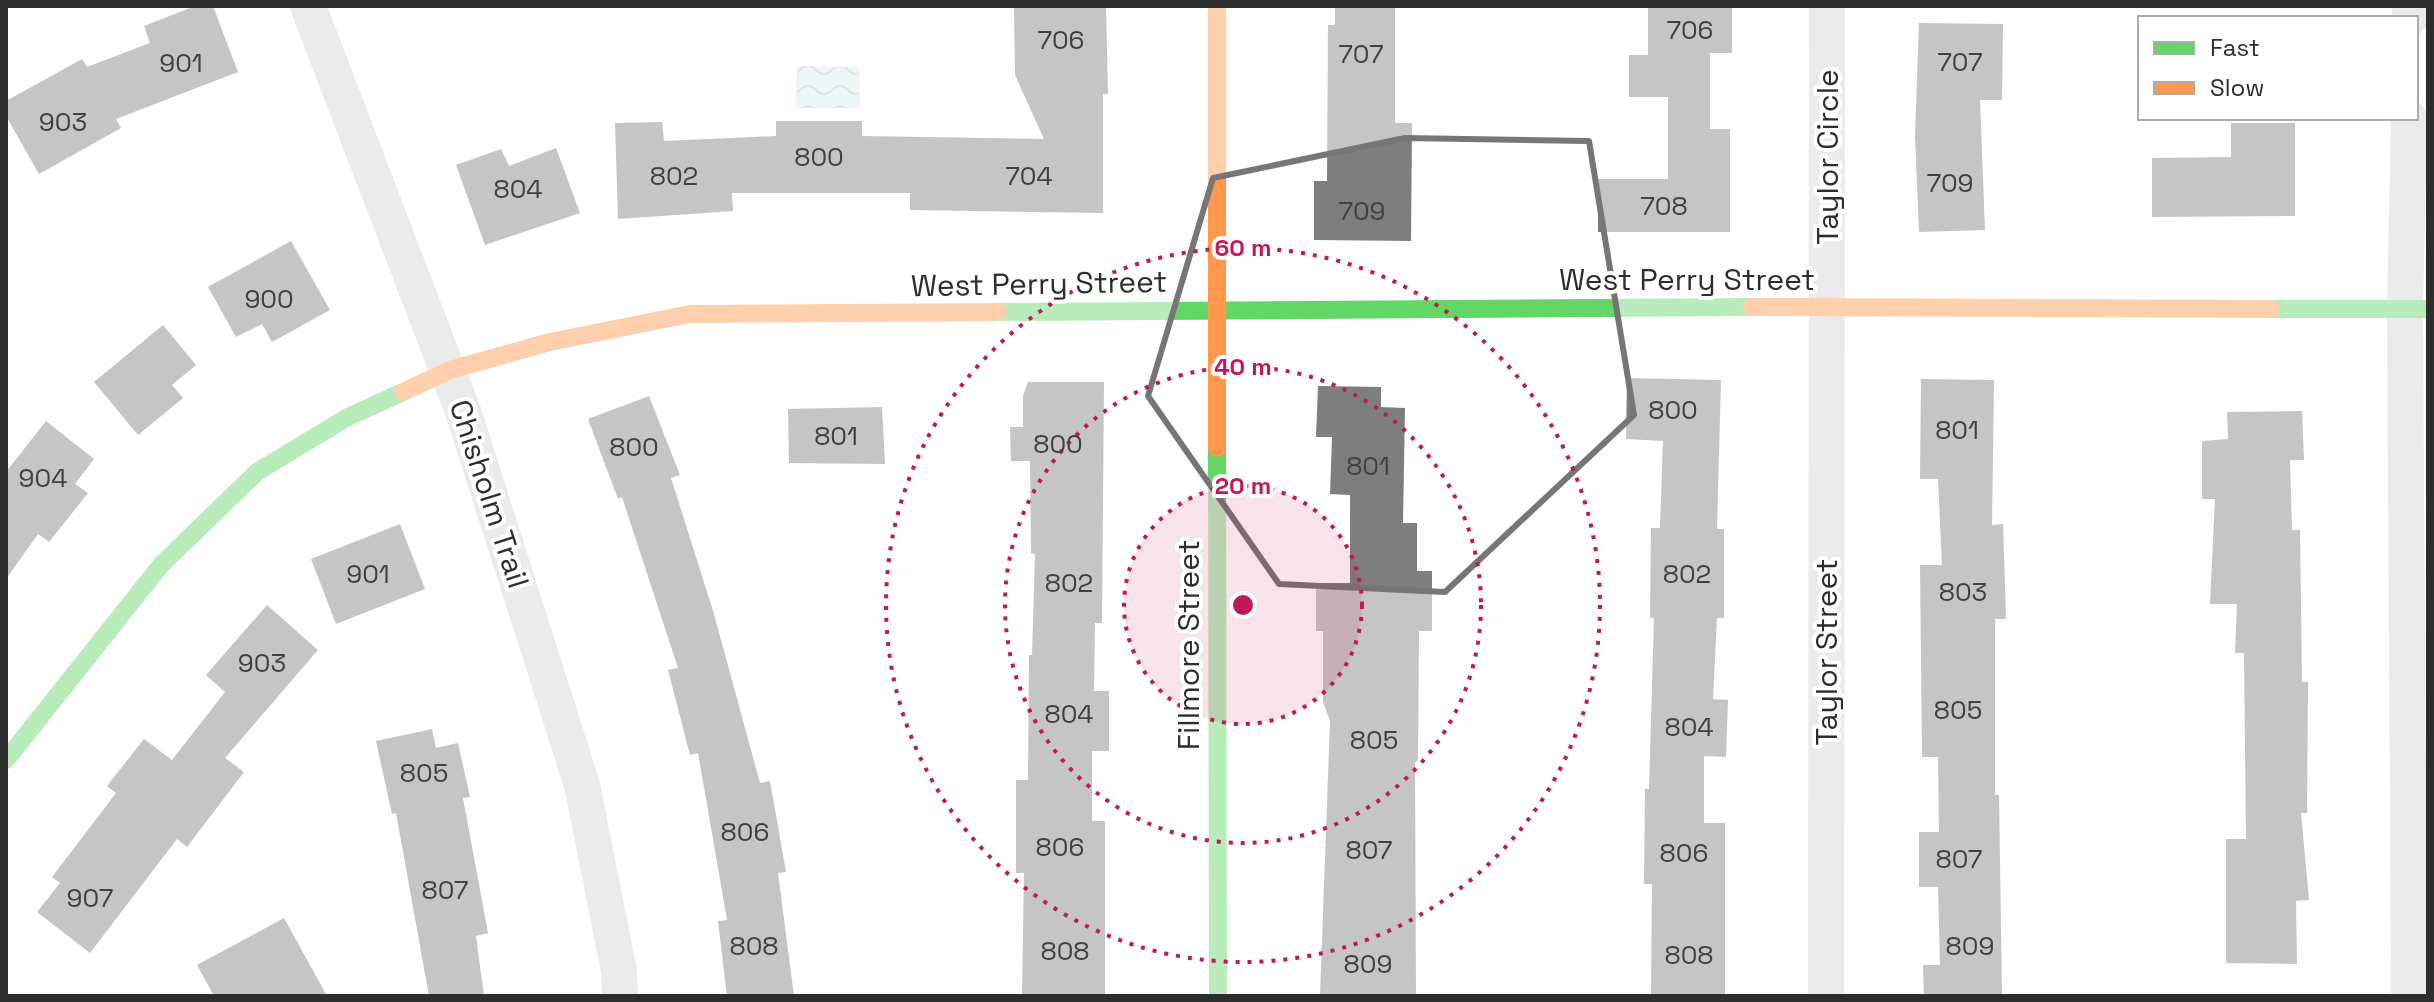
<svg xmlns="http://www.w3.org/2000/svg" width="2434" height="1002" font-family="'Space Grotesk',sans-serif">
<defs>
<pattern id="water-waves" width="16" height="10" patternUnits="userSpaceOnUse" patternTransform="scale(2)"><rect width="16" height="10" fill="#d8eaf0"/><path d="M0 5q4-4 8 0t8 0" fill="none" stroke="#bac9ce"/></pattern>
</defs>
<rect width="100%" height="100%" fill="#fff"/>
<polygon fill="url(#water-waves)" points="797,66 859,67 860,108 796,108"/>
<g fill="#7e7e7e">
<polygon points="195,6 213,6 238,72 116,119 121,128 39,174 6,116 6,101 82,59 87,67 150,43 144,26"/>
<polygon points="1014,6 1106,6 1108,94 1103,94 1103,213 910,210 910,193 732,193 733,211 618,219 615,123 662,122 664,141 776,136 776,121 862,121 862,136 1044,139 1015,75"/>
<polygon points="1335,6 1395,6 1395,123 1412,123 1411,241 1314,240 1314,181 1327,181 1328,25 1335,25"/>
<polygon points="1648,6 1732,6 1732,53 1710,53 1710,129 1730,129 1730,232 1598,232 1598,179 1668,179 1668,97 1629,97 1629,55 1648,55"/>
<polygon points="1919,23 2003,24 2002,100 1980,100 1985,230 1919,232 1915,136"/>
<polygon points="2231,123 2295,123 2295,216 2152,217 2152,158 2231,157"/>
<polygon points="556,148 580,213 485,245 456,165 501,149 509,166"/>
<polygon points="291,241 330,310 272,342 262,324 236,337 208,287"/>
<polygon points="163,325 196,365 172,385 183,398 138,435 94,382"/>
<polygon points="1627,378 1721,380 1717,529 1724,529 1724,618 1717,618 1713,699 1728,700 1726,757 1704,756 1704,823 1725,823 1725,996 1651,996 1652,884 1644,884 1645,789 1649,789 1654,618 1650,618 1651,528 1660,528 1663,441 1626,439"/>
<polygon points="1921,379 1994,380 1992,525 2003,524 2006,619 1995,619 1995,795 1999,795 2002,996 1924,996 1923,965 1940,965 1938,887 1919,887 1919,832 1939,832 1938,757 1922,757 1920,565 1942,565 1938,479 1920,479"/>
<polygon points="1028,382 1104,382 1102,623 1095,623 1094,691 1109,691 1109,751 1092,751 1092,821 1105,821 1105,996 1022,996 1024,873 1016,873 1016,780 1028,780 1029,655 1032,655 1035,554 1031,553 1030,461 1011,461 1010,427 1023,427 1023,396"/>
<polygon points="1318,386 1381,387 1381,407 1405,408 1403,523 1417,523 1417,571 1432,571 1432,631 1419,631 1418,760 1415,762 1416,996 1320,996 1330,721 1323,702 1323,631 1316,631 1316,583 1350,583 1350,495 1330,494 1332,437 1316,437"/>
<polygon points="649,396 680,475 671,478 714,614 760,783 770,781 786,872 778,873 794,996 727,996 718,921 727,920 698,753 690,755 668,670 678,668 622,497 618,499 588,419"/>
<polygon points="882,407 885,464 789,463 788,409"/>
<polygon points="2302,411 2304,460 2290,460 2292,530 2300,530 2302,682 2308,682 2307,813 2301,813 2309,900 2296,901 2297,964 2226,963 2226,839 2246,839 2244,653 2235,653 2237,604 2210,604 2215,499 2202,499 2202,441 2228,439 2227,412"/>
<polygon points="46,421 94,459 75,484 88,493 49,542 38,534 6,579 6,472"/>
<polygon points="400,524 425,589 336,624 311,559"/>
<polygon points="267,605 318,650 225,758 244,772 187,847 177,839 90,953 37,912 60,883 52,877 116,793 107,786 144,739 172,760 225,692 206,675"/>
<polygon points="432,729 436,748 458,743 470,797 463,798 488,933 476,936 484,996 429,996 396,813 392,814 376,741"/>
<polygon points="284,918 327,996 214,996 197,965"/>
</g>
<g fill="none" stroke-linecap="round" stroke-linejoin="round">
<g stroke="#d2d2d2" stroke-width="36">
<polyline points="308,6 463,411 582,785 619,971 620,996"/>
<polyline points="2410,18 2410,6"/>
<polyline points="1826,996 1827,6"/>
<polyline points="2409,996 2405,309 2409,118"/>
</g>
<g stroke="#63d668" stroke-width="18">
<polyline points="2270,309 2428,309"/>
<polyline points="998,312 1752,307"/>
<polyline points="1217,448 1218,996"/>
<polyline points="6,760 161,565 257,472 348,417 403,392"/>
</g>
<g stroke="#ff974d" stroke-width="18">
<polyline points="1217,6 1217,448"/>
<polyline points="1752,307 2270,309"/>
<polyline points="403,392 450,370 550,342 690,314 998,312"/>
</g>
</g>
<path d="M0 0H2434V1002H0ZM1405,138l184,3 45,274 -189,177 -166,-8 -131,-188 65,-218z" fill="#fff" fill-opacity=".55" fill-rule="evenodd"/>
<path fill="none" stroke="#767676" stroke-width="6" stroke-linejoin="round" d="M1405,138l184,3 45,274 -189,177 -166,-8 -131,-188 65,-218z"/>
<circle cx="1243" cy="605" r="119" fill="#c2185b" fill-opacity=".12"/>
<g fill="none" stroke="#c2185b" stroke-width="4" stroke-dasharray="4 8">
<circle cx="1243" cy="605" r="119"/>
<circle cx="1243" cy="605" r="238"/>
<circle cx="1243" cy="605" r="357"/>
</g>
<g text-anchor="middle" stroke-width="8" stroke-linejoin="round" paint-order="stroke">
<g font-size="26" fill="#414141">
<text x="1690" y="39">706</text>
<text x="1061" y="49">706</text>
<text x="1361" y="63">707</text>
<text x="1960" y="71">707</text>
<text x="181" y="72">901</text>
<text x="63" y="131">903</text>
<text x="819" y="166">800</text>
<text x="674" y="185">802</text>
<text x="1029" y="185">704</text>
<text x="1950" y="192">709</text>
<text x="518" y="198">804</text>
<text x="1664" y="215">708</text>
<text x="1362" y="220">709</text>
<text x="269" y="308">900</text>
<text x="1673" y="419">800</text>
<text x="1957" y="439">801</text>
<text x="836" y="445">801</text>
<text x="1058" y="453">800</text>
<text x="634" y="456">800</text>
<text x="1368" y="475">801</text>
<text x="43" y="487">904</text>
<text x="368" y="583">901</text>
<text x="1687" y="583">802</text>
<text x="1069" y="592">802</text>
<text x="1963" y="601">803</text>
<text x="262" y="672">903</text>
<text x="1958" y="719">805</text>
<text x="1069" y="723">804</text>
<text x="1689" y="736">804</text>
<text x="1374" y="749">805</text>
<text x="424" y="782">805</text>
<text x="745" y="841">806</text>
<text x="1060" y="856">806</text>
<text x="1369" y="859">807</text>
<text x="1684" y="862">806</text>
<text x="1959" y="868">807</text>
<text x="445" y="899">807</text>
<text x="90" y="907">907</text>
<text x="754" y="955">808</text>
<text x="1970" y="955">809</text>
<text x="1065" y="960">808</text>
<text x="1689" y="964">808</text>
<text x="1368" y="973">809</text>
</g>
<g font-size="30" fill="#2d2d2d" stroke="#fff">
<text transform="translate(1828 157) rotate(-90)" y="10">Taylor Circle</text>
<text x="1687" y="290">West Perry Street</text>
<text transform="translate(1039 284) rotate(-1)" y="10">West Perry Street</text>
<text transform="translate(489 494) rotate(72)" y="10">Chisholm Trail</text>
<text transform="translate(1189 645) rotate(-90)" y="10">Fillmore Street</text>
<text transform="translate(1827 652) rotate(-90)" y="10">Taylor Street</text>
</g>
</g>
<circle cx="1243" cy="605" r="12" fill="#c2185b" stroke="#fff" stroke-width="4"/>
<g font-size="24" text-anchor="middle" font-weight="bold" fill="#c2185b" stroke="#fff" stroke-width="8" stroke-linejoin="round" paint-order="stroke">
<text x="1243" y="256">60 m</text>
<text x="1243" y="375">40 m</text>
<text x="1243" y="494">20 m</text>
</g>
<rect width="2434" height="1002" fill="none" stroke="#2d2d2d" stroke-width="16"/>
<rect x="2138" y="16" width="280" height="104" fill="#ffffff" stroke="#ababab" stroke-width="2"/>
<rect x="2154" y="42" width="40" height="12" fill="#63d668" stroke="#ababab" stroke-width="2"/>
<text x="2210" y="56" font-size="24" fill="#2d2d2d">Fast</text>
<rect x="2154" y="82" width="40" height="12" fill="#ff974d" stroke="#ababab" stroke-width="2"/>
<text x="2210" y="96" font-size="24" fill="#2d2d2d">Slow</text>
</svg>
